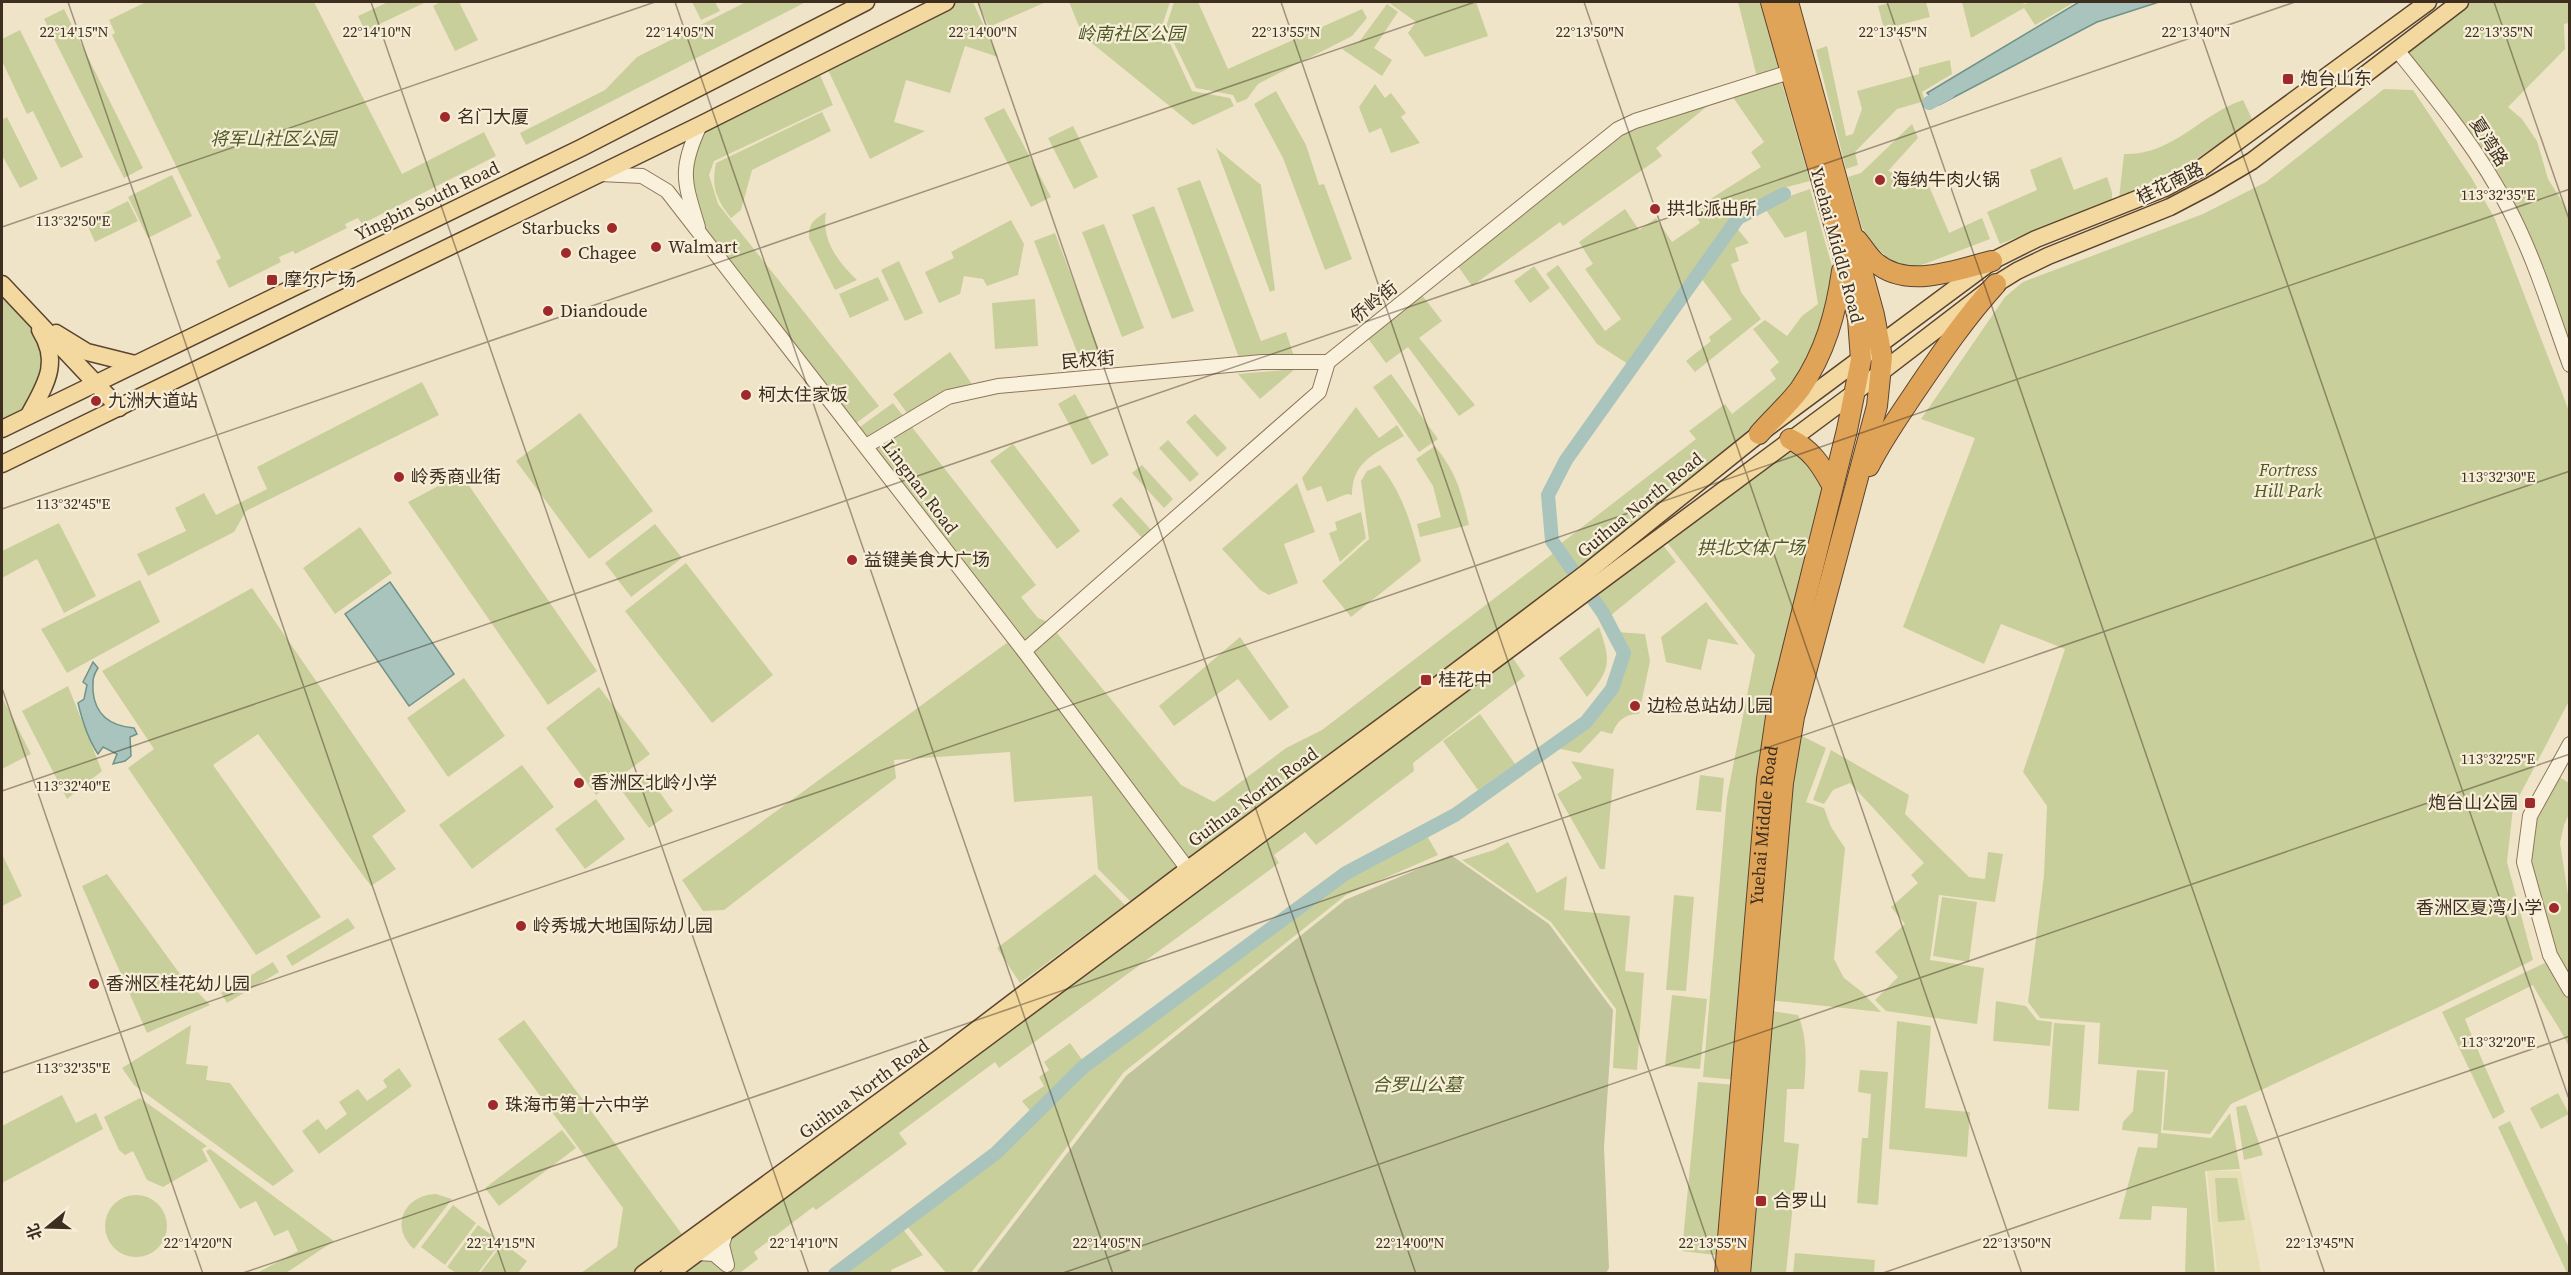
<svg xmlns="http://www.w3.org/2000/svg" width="2571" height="1275" font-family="'Source Serif 4','Noto Sans SC',serif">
<rect width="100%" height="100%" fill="#f0e4c8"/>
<polygon fill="#e6deb5" points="2207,1171 2241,1171 2261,1273 2217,1273"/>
<g fill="#c9cf9b">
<polygon points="146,2 314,2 402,174 484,132 496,156 362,224 358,218 345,224 347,228 295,254 293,251 279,257 281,262 229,288 216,261 221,258 112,35 115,33 109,20"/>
<polygon points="388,2 426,2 365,31 358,16"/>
<polygon points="441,2 459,2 478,40 455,51 433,6"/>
<polygon points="692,2 715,2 720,11 701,20"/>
<polygon points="746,2 806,2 526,145 520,133 605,90 637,57"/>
<polygon points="955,2 973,2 998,57 965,46 950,93 906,80 894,122 925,131 870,159 828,70"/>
<polygon points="977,2 1046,2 989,27"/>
<polygon points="1069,2 1170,2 1162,26 1192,91 1230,98 1234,106 1193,125 1083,36"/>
<polygon points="1174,2 1198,2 1228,69 1362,9 1367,18 1352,36 1258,84 1247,99 1237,103 1233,95 1196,88 1166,27"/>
<polygon points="1388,2 1476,2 1488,36 1425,57 1408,33 1416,22"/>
<polygon points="1738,2 1761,2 1779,71 1757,77"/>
<polygon points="1893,2 1926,2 1930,17 1884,29 1878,6"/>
<polygon points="1962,2 2018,2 2026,4 2027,2 2075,2 2035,25 2024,8 1971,38"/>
<path d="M2472,2h97v21l-5,1 1,25 -57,58 14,12 15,22 11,38 17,27 4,16v118c-29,-81 -63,-161 -115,-230 -15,-20 -33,-38 -49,-56z"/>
<polygon points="1387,4 1398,12 1374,48 1392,60 1382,76 1342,49 1359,42"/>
<polygon points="64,9 143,168 124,178 44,19"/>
<polygon points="20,30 83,157 61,168 33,111 27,114 2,61 2,39"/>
<polygon points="1827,46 1846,136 1853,134 1862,109 1857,91 1919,74 1919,68 1950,60 1952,74 1922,92 1925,101 1897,109 1855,152 1858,165 1846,169 1816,50"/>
<polygon points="820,75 833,105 714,161 709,175 718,204 879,406 855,424 705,232 691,184 691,170 703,128"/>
<polygon points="1781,80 1810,181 1787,187 1735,212 1628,364 1597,344 1546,274 1558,265 1605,331 1621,319 1585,269 1593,264 1579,242 1625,209 1639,230 1656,218 1672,242 1700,223 1694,213 1715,196 1761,167 1751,152 1764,142 1732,96"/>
<polygon points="1375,84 1385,98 1391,93 1406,113 1401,117 1420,143 1391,153 1381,128 1369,133 1359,107"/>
<polygon points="2384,89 2413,90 2471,177 2495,219 2569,411 2569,701 2513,808 2507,862 2533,960 2437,1008 2231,1104 2210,1134 2163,1130 2168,1070 2098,1064 2100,1023 2040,1018 2028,1002 2044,875 2047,806 2023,772 2065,649 2001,624 1984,664 1903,627 1975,438 1921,419 2005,297 2023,282 2203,214 2266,182"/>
<polygon points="1276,91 1306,145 1319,185 1324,184 1352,259 1325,270 1283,158 1254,104"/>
<path d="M2243,100l10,21 -60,40 -74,37 5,-44c48,2 77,-40 119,-54z"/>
<polygon points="1710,104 1656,148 1662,156 1563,226 1560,222 1472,286 1457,265 1620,136 1637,126"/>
<polygon points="1004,108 1051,197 1031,207 984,118"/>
<path d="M822,112l9,19 -79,39 -11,40 -10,8c-15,-19 -20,-31 -15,-55z"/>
<polygon points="7,117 38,179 20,188 2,155 2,120"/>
<polygon points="1912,124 1918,138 1888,171 1929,186 1949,233 1982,218 1990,239 1914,268 1895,264 1876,247 1862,228 1848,177 1861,173"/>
<polygon points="1073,126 1098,177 1074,189 1048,138"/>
<polygon points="1216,148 1261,185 1275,290 1270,292"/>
<polygon points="2061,157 2074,190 2107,177 2112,192 2112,201 2000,244 1987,212 2037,190 2030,170"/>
<polygon points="172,175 192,216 148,238 128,197"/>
<polygon points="1200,180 1261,341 1286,332 1294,356 1239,358 1177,188"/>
<polygon points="1810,189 1832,266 1833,305 1797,386 1755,431 1580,572 1559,545 1696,439 1689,431 1725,404 1732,414 1776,379 1770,370 1779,362 1753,329 1765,320 1787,336 1802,316 1818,304 1806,231 1785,238 1766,210 1784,198"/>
<polygon points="128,201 138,221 95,242 86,222"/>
<polygon points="1154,206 1194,311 1172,319 1132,215"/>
<path d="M826,212c-5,28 12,50 31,68l-22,10 -26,-52c-1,-15 5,-18 17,-26z"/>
<polygon points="1011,220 1024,244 1018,275 987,286 983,279 964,276 960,294 939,303 925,272 954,258 951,252"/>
<polygon points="1104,224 1144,328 1122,337 1082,232"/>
<polygon points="1736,227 1749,243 1735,248 1739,261 1731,264 1741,292 1761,319 1695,372 1686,361 1711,341 1709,337 1732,319 1701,278"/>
<polygon points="1055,233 1104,363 1084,370 1034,241"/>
<polygon points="899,261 923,313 905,321 881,270"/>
<polygon points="1534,266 1550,288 1530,303 1514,281"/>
<polygon points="878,277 889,300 850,318 839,294"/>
<polygon points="2,285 30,317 49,376 28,415 2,428"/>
<polygon points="1422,295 1442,321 1419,338 1475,405 1459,416 1408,347 1386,363 1367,337"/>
<polygon points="1035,299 1038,346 995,349 992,303"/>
<polygon points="950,352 974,387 907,413 893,394"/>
<polygon points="1295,369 1260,399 1238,374"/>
<polygon points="1391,374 1438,439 1419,452 1373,387"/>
<polygon points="422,382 439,415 246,511 234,532 148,576 137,554 186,531 175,508 204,493 216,515 267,489 257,467"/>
<polygon points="1075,394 1109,455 1092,465 1058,404"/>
<polygon points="893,403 1036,585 1021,597 1038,618 1048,622 1181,785 1214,802 1286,748 1322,730 1555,552 1573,578 1188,863 857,429"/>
<path d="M1356,407l23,31 18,-13 7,11c-27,17 -52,24 -52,59l-5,-1 -20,8 -6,-16 -14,5 -5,-13z"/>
<polygon points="580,413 653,511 589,559 516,461"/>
<polygon points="1195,414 1227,448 1217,457 1186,422"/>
<polygon points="1168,440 1199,474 1190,482 1159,448"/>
<polygon points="1790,441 1831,485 1739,1080 1703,1077 1727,797 1755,655 1662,536"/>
<polygon points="1013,444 1080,531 1057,549 990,461"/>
<path d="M1435,446c22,28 26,45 34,79l-49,12 -3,-13 24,-7 -8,-31 -17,-27z"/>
<polygon points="1142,465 1173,499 1164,508 1132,473"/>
<path d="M1380,465c24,31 31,59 41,96l-70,56 -29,-36 47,-42 -8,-58 6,-10z"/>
<polygon points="461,474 597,671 548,705 408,502"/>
<polygon points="1297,483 1315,532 1284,544 1298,583 1269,595 1260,590 1222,549"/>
<polygon points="1121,497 1152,531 1143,539 1112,505"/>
<polygon points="1361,512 1366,538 1340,562 1329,533 1337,530 1335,522"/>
<polygon points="59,523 96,596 64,613 37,559 2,578 2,551"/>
<polygon points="655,524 682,558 631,597 605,563"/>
<polygon points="360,527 392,573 335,614 303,568"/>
<polygon points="1660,541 1676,562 1610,616 1593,591"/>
<polygon points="686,563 773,675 712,723 625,611"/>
<polygon points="140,580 160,622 67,673 41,629"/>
<polygon points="252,588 406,811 372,836 396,869 371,886 258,734 213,765 321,917 256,955 128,768 154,749 102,671"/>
<polygon points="1706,602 1739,645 1708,639 1701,670 1666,662 1661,637"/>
<path d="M1599,627c12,33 12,43 -12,70l-28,-39z"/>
<path d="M1617,632l28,2 5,27 -11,53c-15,0 -22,7 -27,20l-11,-3 -21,22 -24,-5 31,-23 28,-35 12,-37z"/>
<polygon points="1240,637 1289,707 1270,721 1238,679 1174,726 1159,706"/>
<polygon points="1008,642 1177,866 1131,902 1098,869 1092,796 1014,802 1010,752 894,760 896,778 724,910 703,911 682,880"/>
<polygon points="1509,652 1525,676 1413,763 1414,771 1316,845 1305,832 1274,855 1279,863 999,1068 995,1062 899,1133 907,1144 816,1210 813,1207 754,1252 758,1259 740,1273 674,1274"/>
<polygon points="464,678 505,736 448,777 407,718"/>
<polygon points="68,686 102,771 67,799 22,711"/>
<polygon points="599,687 650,754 596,795 546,728"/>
<polygon points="2,697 31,754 2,769"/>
<polygon points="1480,714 1515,764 1478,790 1443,741"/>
<polygon points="1796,733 1826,748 1806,802 1824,808 1831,827 1845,848 1834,959 1844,978 1862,992 1881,1012 1769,1000"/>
<polygon points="1831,750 1909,795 1905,814 1969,877 1985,879 1988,852 2003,854 1995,902 1939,895 1930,960 1984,968 1977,1024 1886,1011 1875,1000 1898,977 1875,952 1905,924 1891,907 1918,883 1911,875 1924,863 1850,783 1833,790 1824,804 1813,800"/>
<polygon points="1571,761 1614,769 1605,869 1600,869 1557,794 1582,778"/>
<polygon points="522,765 554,807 472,869 439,825"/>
<polygon points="646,773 673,811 649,828 622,791"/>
<polygon points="1700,775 1724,778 1721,812 1696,810"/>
<polygon points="2558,776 2569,783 2569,814 2564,825 2560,843 2570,907 2569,984 2553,954 2528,854 2534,817"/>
<polygon points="596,799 625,839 585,869 555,829"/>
<polygon points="1426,834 1438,855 1346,895 1124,1072 971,1273 946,1273 905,1224 995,1157 1082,1069 1348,873"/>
<polygon points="1508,842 1537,893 1567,876 1564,910 1630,916 1625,971 1644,973 1637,1070 1613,1068 1616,1009 1551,922 1462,860 1494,850"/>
<polygon points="3,856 22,896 2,906 2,857"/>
<polygon points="107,874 180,974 210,1005 147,1033 82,886"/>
<polygon points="1095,874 1125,905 1020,983 997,948"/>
<polygon points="1674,895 1694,897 1686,991 1666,990"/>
<polygon points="1942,897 1977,902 1969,962 1933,956"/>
<polygon points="348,918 355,928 292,966 286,956"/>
<path d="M2549,961l20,38v48c-10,-22 -25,-40 -36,-62l-68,34c13,32 26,62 40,93l-12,7 -51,-107z"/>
<polygon points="273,962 279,972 227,1003 221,993"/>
<polygon points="1672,995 1707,999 1700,1069 1665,1066"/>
<polygon points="1996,1001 2026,1006 2037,1020 2052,1022 2050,1046 1993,1041"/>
<path d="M1766,1010l32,5c10,24 8,49 6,74h-17l-3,53 15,2 -13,129 -43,1z"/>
<polygon points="524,1020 684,1237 635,1273 581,1273 617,1247 623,1208 498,1039"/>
<polygon points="1897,1021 1931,1026 1925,1108 1970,1112 1967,1157 1889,1149"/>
<polygon points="2054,1023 2085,1025 2079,1111 2048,1109"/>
<polygon points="191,1025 186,1064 208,1066 206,1080 230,1083 294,1171 273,1186 134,1085 122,1068"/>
<polygon points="1070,1043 1083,1061 1031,1112 1022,1101 1044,1086 1039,1077 1049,1070 1044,1062"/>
<polygon points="399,1068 412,1086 319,1154 302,1131 318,1119 326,1130 347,1114 339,1102 358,1089 367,1101 387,1087 383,1080"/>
<polygon points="1860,1070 1888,1072 1878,1205 1857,1203 1862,1138 1868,1138 1871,1094 1858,1092"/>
<polygon points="2137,1070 2165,1072 2161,1133 2211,1138 2230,1113 2240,1169 2205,1171 2215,1273 2185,1273 2187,1208 2152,1206 2151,1220 2119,1219 2138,1147 2157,1148 2158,1134 2122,1130 2123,1122 2133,1111"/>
<polygon points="1698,1082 1738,1085 1723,1256 1682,1251"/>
<polygon points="2558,1093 2569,1114 2541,1129 2530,1108"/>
<polygon points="62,1095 76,1123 96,1113 103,1129 2,1183 2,1126"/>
<polygon points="140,1098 207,1146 202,1149 208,1161 163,1187 147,1180 133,1151 125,1155 119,1150 104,1117"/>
<polygon points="2246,1105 2263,1155 2244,1160 2236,1107"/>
<polygon points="2510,1121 2569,1248 2569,1273 2567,1273 2498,1127"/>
<polygon points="562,1130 576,1148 499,1206 485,1188"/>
<polygon points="210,1149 334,1241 286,1273 257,1273 298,1251 288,1230 274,1236 256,1201 240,1209 206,1151"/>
<polygon points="2215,1178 2237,1178 2245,1220 2218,1222"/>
<path d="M436,1194l16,5 -38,50c-25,-22 -10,-54 22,-55z"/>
<circle cx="136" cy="1226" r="31"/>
<polygon points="453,1205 476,1223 445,1265 421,1247"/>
<polygon points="478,1225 501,1242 478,1273 456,1273 447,1267"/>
<polygon points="902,1228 923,1255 891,1270 892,1273 842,1273"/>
<polygon points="503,1243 527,1261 518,1273 480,1273"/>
<polygon points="1795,1253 1875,1260 1874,1273 1793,1273"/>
</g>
<polygon fill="#bfc49a" points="1451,855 1549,924 1613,1010 1604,1147 1609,1268 1606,1273 976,1273 1126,1076 1345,900"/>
<g fill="#a9c4bc" stroke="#6f938a" stroke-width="1.5">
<polygon points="2079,2 2159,2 2097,22 1939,105 1927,93"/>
<polygon points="390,582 454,674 409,706 345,614"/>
<path d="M93,662l5,6c-6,9 -5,13 -5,23 2,24 18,35 41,37l3,6 -7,3 1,19 -6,5 -12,3 4,-10 -14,-7 -5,7c-10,-15 -16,-34 -20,-51l6,-4 3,-14 -4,-3z"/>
</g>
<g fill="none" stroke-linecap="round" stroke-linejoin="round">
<g stroke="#a9c4bc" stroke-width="14">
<polyline points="1929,103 1949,92"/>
<polyline points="835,1274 996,1153 1083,1067 1346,873 1455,815 1586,722 1612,689 1624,653 1603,613 1552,541 1548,495 1566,460 1738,218 1784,194"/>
</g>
<defs>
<g id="minor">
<path d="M2397,50c42,52 83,102 113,161 26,50 41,102 60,154"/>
<polyline points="600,174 642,176 667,191 1024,651 1193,876"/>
<path d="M698,227c-14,-46 -19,-57 2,-102"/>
<polyline points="866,446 948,397 998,386 1262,362 1328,362"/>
<polyline points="1024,651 1319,392 1328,362 1618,129 1635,121 1799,69"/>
<polyline points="2570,744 2530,816 2524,862 2550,955 2570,990"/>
<polyline points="697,1253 714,1254 727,1265 722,1245 726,1232"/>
</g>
<g id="major">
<polyline points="2,284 119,408"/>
<polyline points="56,333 87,352 135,364"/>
<path d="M29,415c16,-30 32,-52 11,-85"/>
<polyline points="2,429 581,148 866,2"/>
<polyline points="2,464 700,125 946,2"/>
<polyline points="643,1274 942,1056 1188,869 1442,682 1586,573 1759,434 1992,261 2036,239 2165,188 2200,169 2428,2"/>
<polyline points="669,1274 1854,393 1996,284 2017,271 2048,256 2170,207 2210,186 2252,161 2460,2"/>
</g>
<g id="highway">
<path d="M1857,240c6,7 11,16 18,22 32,28 81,8 117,-1"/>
<path d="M1759,434c13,-15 29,-29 41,-45 25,-36 36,-76 42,-118"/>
<path d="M1790,439c21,10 31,26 42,46"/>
<path d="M1869,466c13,-26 30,-50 46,-74 25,-37 51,-75 81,-108"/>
<path id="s1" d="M1725,1274l42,-495 9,-62 71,-287 14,-70 -3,-41 -14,-60 -73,-257"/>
<polyline points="1740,1274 1783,783 1794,717 1877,406 1882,357 1874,315 1788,2"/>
</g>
</defs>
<use href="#minor" stroke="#8d765c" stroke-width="16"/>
<use href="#major" stroke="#5b4430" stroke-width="19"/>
<use href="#highway" stroke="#5b4430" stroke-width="22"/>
<use href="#minor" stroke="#faf1dc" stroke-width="14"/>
<use href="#major" stroke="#f3d9a0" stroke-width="16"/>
<use href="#highway" stroke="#e0a458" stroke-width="20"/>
</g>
<path fill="none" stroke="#3d2e20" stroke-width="1.5" stroke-opacity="0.45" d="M68,2l438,1272M371,2l438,1272M675,2l438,1272M978,2l438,1272M1281,2l438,1272M1584,2l438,1272M1887,2l438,1272M2190,2l380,1100M2494,2l76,220M2,227l653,-225M2,509l1473,-507M2,688l201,586M2,791l2293,-789M2,1073l2568,-884M240,1274l2330,-803M1060,1274l1510,-520M1880,1274l690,-238"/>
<g fill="#9e2a2b" stroke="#f7eed8" stroke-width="2">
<rect x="2282" y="73" width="12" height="12" rx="3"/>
<circle cx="445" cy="117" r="6"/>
<circle cx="1880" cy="180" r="6"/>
<circle cx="1655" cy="209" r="6"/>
<circle cx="612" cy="228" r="6"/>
<circle cx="656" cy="247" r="6"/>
<circle cx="566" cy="253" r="6"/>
<rect x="266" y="274" width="12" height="12" rx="3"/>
<circle cx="548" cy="311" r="6"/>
<circle cx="746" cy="395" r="6"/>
<circle cx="96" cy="401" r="6"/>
<circle cx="399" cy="477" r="6"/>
<circle cx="852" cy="560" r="6"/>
<rect x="1420" y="674" width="12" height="12" rx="3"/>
<circle cx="1635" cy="706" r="6"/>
<circle cx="579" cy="783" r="6"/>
<rect x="2524" y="797" width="12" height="12" rx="3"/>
<circle cx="2554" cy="908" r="6"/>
<circle cx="521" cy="926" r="6"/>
<circle cx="94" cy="984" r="6"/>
<circle cx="493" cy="1105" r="6"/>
<rect x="1755" y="1195" width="12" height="12" rx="3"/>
</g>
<g text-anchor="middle" stroke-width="4.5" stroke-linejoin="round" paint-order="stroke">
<g font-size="18" font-style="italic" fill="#4d5a26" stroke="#f7eed8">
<text x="1131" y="40">岭南社区公园</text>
<text x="273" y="145">将军山社区公园</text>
<text x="2288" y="476">Fortress<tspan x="2288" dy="21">Hill Park</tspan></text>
<text x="1751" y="554">拱北文体广场</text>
<text x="1417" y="1091">合罗山公墓</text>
</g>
<g font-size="18" fill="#3d2e20" stroke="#f7eed8" text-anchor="start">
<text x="2300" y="85">炮台山东</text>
<text x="457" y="123">名门大厦</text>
<text x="1892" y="186">海纳牛肉火锅</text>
<text x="1667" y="215">拱北派出所</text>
<text x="600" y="234" text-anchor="end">Starbucks</text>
<text x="668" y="253">Walmart</text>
<text x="578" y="259">Chagee</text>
<text x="284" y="286">摩尔广场</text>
<text x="560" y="317">Diandoude</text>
<text x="758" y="401">柯太住家饭</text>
<text x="108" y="407">九洲大道站</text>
<text x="411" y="483">岭秀商业街</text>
<text x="864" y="566">益键美食大广场</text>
<text x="1438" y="686">桂花中</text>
<text x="1647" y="712">边检总站幼儿园</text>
<text x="591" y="789">香洲区北岭小学</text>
<text x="2518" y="809" text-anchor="end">炮台山公园</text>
<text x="2542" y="914" text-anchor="end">香洲区夏湾小学</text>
<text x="533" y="932">岭秀城大地国际幼儿园</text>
<text x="106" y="990">香洲区桂花幼儿园</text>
<text x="505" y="1111">珠海市第十六中学</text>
<text x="1773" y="1207">合罗山</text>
</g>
<g font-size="18" fill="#3d2e20" stroke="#f7eed8">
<text transform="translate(2489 142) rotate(57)" y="6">夏湾路</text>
<text transform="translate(2170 183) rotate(-26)" y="6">桂花南路</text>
<text transform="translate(427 201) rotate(-26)" y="6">Yingbin South Road</text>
<text transform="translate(1837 245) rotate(75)" y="6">Yuehai Middle Road</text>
<text transform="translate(1374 302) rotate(-39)" y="6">侨岭街</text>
<text transform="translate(1088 360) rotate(-5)" y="6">民权街</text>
<text transform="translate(920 487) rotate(53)" y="6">Lingnan Road</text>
<text transform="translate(1640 505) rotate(-39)" y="6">Guihua North Road</text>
<text transform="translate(1253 797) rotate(-36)" y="6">Guihua North Road</text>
<text dy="6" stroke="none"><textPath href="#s1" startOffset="450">Yuehai Middle Road</textPath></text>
<text transform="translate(864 1089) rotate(-36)" y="6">Guihua North Road</text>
</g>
</g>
<g font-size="15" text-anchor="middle" fill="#3d2e20" stroke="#f7eed8" stroke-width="4.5" stroke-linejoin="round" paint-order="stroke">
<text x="74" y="37">22°14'15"N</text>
<text x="377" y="37">22°14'10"N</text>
<text x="680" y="37">22°14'05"N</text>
<text x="983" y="37">22°14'00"N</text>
<text x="1286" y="37">22°13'55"N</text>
<text x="1590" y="37">22°13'50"N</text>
<text x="1893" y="37">22°13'45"N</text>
<text x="2196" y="37">22°13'40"N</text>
<text x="2499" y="37">22°13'35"N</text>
<text x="2498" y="200">113°32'35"E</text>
<text x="73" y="226">113°32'50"E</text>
<text x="2498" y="482">113°32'30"E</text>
<text x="73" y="509">113°32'45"E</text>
<text x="2498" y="764">113°32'25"E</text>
<text x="73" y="791">113°32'40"E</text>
<text x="2498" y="1047">113°32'20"E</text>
<text x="73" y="1073">113°32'35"E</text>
<text x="198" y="1248">22°14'20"N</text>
<text x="501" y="1248">22°14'15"N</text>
<text x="804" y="1248">22°14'10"N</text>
<text x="1107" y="1248">22°14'05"N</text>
<text x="1410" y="1248">22°14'00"N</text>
<text x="1713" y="1248">22°13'55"N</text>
<text x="2017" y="1248">22°13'50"N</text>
<text x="2320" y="1248">22°13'45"N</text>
</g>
<rect width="2571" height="1275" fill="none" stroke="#3d2e20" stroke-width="6"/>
<g transform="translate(48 1227) rotate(251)" stroke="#f7eed8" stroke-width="4.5" paint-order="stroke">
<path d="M0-4.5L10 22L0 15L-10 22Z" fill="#3d2e20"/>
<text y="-9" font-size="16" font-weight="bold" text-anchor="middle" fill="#3d2e20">北</text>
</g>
</svg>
